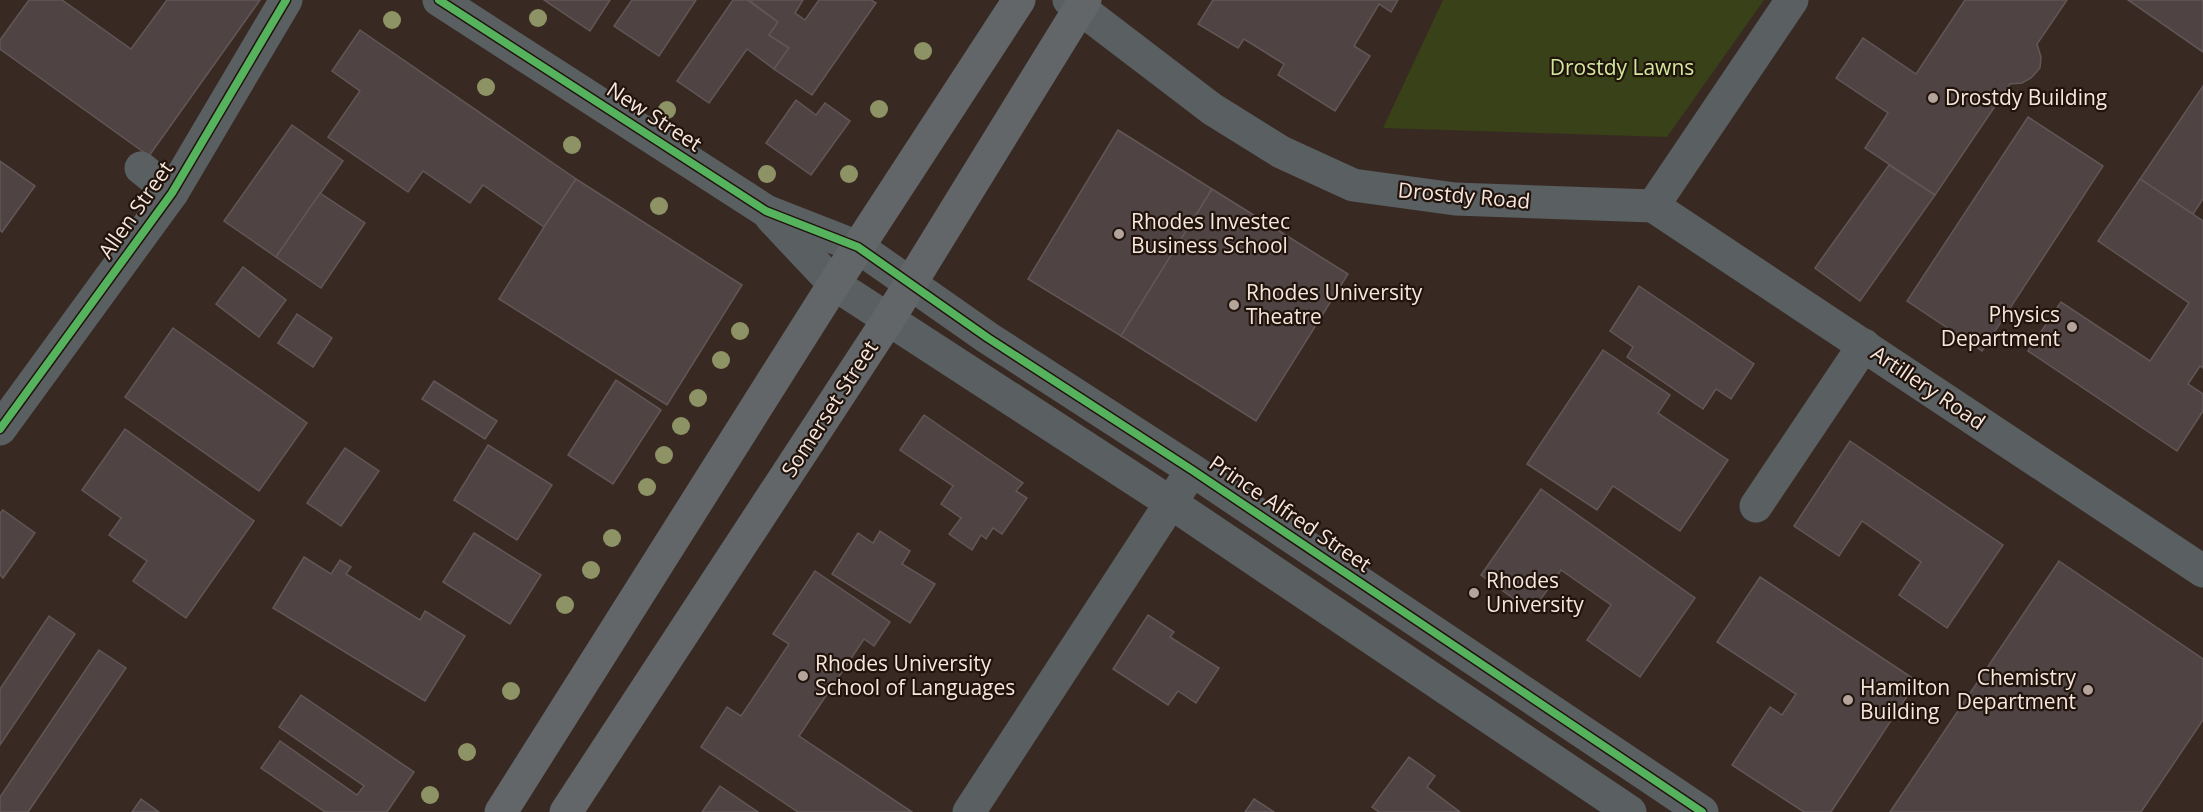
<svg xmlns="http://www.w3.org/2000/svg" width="2203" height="812" font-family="'Open Sans',sans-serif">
<rect width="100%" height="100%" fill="#382a22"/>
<polygon fill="#384117" points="1443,0 1764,0 1667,137 1383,128"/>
<g fill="#4f4343" stroke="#625656" stroke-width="1.5">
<polygon points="29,0 62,0 131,49 167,0 260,0 149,156 0,49 0,40"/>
<polygon points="544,0 610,0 590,31"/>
<polygon points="632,0 696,0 659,56 614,26"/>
<polygon points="733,0 747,0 778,22 769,35 789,48 774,69 747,49 709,103 677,81"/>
<polygon points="749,0 803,0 795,13 805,20 819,0 871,0 876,3 812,95 774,69 789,48 769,35 778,22"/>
<polygon points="1213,0 1398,0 1391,12 1379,4 1354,46 1370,56 1335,111 1278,75 1284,64 1244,39 1238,48 1198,24"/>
<polygon points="1965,0 2067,0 2037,44 2041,57 2040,68 2031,78 2022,83 2010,84 1935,195 1865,148 1888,113 1836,78 1863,38 1916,74"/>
<polygon points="2128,0 2203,0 2203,52"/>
<polygon points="360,30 576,179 544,227 483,185 470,203 423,171 408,192 328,137 360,91 332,71"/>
<polygon points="2203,86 2203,199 2193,214 2140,179"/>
<polygon points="796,100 816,115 825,103 850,121 811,175 766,143"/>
<polygon points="2028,117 2103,166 1982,351 1907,301"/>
<polygon points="292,125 343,161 276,257 224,221"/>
<polygon points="1118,130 1212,189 1121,336 1028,279"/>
<polygon points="0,161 35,186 2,232 0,230"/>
<polygon points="1889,165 1935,195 1860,301 1815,268"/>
<polygon points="576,179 742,285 667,405 499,299 544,227"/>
<polygon points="2140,179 2203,221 2203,368 2200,366 2188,384 2203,394 2203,411 2177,451 2028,351 2061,302 2150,361 2189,303 2098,241"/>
<polygon points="1212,189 1348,274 1256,421 1121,336"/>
<polygon points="320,193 365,223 321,288 276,257"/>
<polygon points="243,267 286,300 259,337 216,304"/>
<polygon points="1639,286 1754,364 1731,399 1716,389 1703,409 1627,357 1633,347 1610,331"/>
<polygon points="297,314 332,338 313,367 278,343"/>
<polygon points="173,328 307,423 259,491 125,397"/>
<polygon points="1603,350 1670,395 1658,413 1728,460 1680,531 1613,486 1597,510 1527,464"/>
<polygon points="616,380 661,410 613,484 568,455"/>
<polygon points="434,381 497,421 485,439 422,399"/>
<polygon points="924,415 1023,483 1016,491 1027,498 1002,534 993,528 986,539 981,535 972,550 949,534 961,518 941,504 953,486 900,450"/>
<polygon points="125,429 254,521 186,618 133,581 147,561 109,535 121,518 82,490"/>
<polygon points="1850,441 2003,545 1947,628 1899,595 1921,562 1862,521 1839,556 1794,526"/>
<polygon points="488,445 552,485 517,540 454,500"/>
<polygon points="345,448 379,471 341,526 307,503"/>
<polygon points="1541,489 1695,598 1640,677 1587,640 1611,605 1561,570 1532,612 1481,575"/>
<polygon points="3,510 35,533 3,578 0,575 0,513"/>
<polygon points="880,531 910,551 902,564 935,584 910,623 832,574 858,533 873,543"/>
<polygon points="474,533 541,575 510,624 443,582"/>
<polygon points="304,557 331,574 340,560 351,567 346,574 420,620 425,611 465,636 425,701 273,608"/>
<polygon points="2059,561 2203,659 2203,720 2141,812 1890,812"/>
<polygon points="815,571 890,622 874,646 864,639 799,736 912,812 798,812 701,747 727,707 741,716 789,644 773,634"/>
<polygon points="1760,577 1917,681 1831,812 1804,812 1732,765 1770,707 1782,715 1796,694 1717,642"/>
<polygon points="1148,615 1174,632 1170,637 1219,668 1196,703 1178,691 1168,705 1113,669"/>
<polygon points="49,616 75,634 0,745 0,689"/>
<polygon points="99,650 126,668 28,812 0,812 0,797"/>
<polygon points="301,695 414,772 387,812 325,812 261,768 280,741 357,795 364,786 279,727"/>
<polygon points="1409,757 1435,776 1427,787 1460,812 1379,812 1372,807"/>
<polygon points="720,786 758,812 702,812"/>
<polygon points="141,799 159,812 132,812"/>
<polygon points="1254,799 1274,812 1245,812"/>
</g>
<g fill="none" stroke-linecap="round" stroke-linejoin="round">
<g stroke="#5a5f62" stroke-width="33">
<polyline points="439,0 766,211 858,247 988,338 1192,470 1702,812"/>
<polyline points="1069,0 1212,109 1281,152 1353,185 1455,199 1653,206"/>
<polyline points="141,168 172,193"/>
<polyline points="1653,206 2203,571"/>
<polyline points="1653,206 1792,0"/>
<polyline points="771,217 834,284 1171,503 1630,812"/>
<polyline points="0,429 172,193 286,0"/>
<polyline points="1756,506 1864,345"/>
<polyline points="969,812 1183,484"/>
</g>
<g stroke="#626669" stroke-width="33">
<polyline points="501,812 834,284 1019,0"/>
<polyline points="566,812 888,320 1085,0"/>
</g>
<defs>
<g id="cycleway">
<polyline points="439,0 766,211 858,247 988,338 1192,470 1702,812"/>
<polyline points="0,429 172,193 286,0"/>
</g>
</defs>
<use href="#cycleway" stroke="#20140d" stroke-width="11"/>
<use href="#cycleway" stroke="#56b35d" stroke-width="8"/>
</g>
<g fill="#8d9365">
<circle cx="538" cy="18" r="9"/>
<circle cx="392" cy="20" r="9"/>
<circle cx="923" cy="51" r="9"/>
<circle cx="486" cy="87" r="9"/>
<circle cx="879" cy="109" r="9"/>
<circle cx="667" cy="110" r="9"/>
<circle cx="572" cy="145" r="9"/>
<circle cx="767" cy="174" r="9"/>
<circle cx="849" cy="174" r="9"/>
<circle cx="659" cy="206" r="9"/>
<circle cx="740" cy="331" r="9"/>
<circle cx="721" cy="360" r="9"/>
<circle cx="698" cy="398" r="9"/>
<circle cx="681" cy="426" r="9"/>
<circle cx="664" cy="455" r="9"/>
<circle cx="647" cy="487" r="9"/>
<circle cx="612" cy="538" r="9"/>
<circle cx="591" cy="570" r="9"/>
<circle cx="565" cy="605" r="9"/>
<circle cx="511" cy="691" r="9"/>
<circle cx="467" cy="752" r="9"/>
<circle cx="430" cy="795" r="9"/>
</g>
<g fill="#b5a49b" stroke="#20140d" stroke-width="2">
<circle cx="1933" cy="98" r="6"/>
<circle cx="1119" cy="234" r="6"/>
<circle cx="1234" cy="305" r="6"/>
<circle cx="2072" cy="327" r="6"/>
<circle cx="1474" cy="593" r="6"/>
<circle cx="803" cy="676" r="6"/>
<circle cx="2088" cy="690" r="6"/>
<circle cx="1848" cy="700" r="6"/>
</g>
<g text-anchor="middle" stroke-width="4.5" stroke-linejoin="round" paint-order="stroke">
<g font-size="21" fill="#d2e99c" stroke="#20140d">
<text x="1622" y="75">Drostdy Lawns</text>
</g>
<g font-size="21" fill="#f8e6dc" stroke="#20140d" text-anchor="start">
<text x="1945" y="105">Drostdy Building</text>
<text x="1131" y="229">Rhodes Investec<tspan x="1131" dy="24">Business School</tspan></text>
<text x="1246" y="300">Rhodes University<tspan x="1246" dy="24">Theatre</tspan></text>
<text x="2060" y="322" text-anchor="end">Physics<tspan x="2060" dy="24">Department</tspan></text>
<text x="1486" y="588">Rhodes<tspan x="1486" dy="24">University</tspan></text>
<text x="815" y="671">Rhodes University<tspan x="815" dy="24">School of Languages</tspan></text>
<text x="2076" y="685" text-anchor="end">Chemistry<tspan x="2076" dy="24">Department</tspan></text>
<text x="1860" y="695">Hamilton<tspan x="1860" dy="24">Building</tspan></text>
</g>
<g font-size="21" fill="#f8e6dc" stroke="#20140d">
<text transform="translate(654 117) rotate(33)" y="7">New Street</text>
<text transform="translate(1464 196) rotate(5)" y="7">Drostdy Road</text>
<text transform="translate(136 210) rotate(-55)" y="7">Allen Street</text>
<text transform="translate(1928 388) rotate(34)" y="7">Artillery Road</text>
<text transform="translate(830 409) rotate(-57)" y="7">Somerset Street</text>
<text transform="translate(1290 514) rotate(34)" y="7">Prince Alfred Street</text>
</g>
</g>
</svg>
